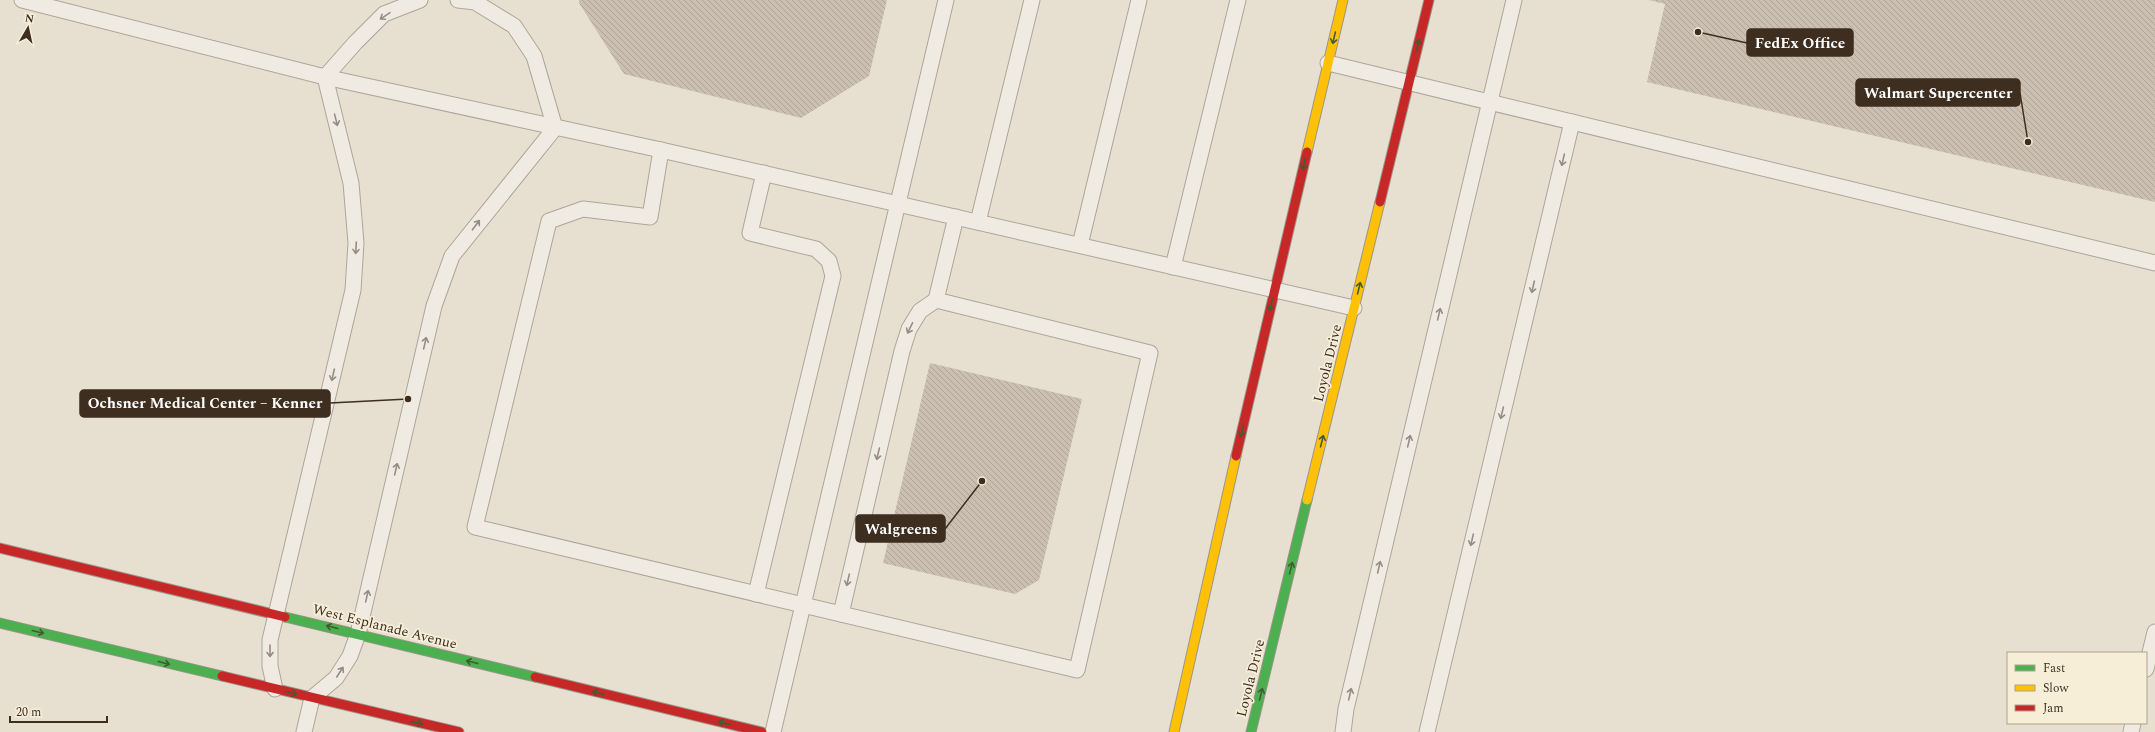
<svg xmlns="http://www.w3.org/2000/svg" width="2155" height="732" font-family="Spectral,serif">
<defs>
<pattern id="building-back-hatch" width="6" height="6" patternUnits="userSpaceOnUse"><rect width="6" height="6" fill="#cbbfb2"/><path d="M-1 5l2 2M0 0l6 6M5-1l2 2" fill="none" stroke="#afa499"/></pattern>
</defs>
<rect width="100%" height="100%" fill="#e7e0d1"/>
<g fill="url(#building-back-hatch)">
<polygon points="579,0 887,0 869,76 801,118 624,74 579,3"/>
<polygon points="1649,0 2155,0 2155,202 1647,82 1665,4"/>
<polygon points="930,363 1082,399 1039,580 1015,594 883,563"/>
</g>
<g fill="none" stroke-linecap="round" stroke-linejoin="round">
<defs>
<g id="lane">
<polyline points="22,0 325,77 661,150 1354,308"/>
<polyline points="1328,63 2155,263"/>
<polyline points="661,150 650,217 583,209 549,221 475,527 1077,670 1150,353 936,300 956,217"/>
<polyline points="978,222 1032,0"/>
<polyline points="1080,245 1139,0"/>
<polyline points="1173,267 1238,0"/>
<polyline points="756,594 833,276 829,261 816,249 750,233 764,173"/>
<polyline points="841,614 902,351 909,329 920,311 936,300"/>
<polyline points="2146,669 2155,632"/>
<polyline points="275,689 270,666 270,640 353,290 356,243 351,183 325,77 355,43 384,14 420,0"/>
<polyline points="304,732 312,698 336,678 350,656 358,634 434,306 452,256 555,128 534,56 514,26 475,2 458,0"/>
<polyline points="773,732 946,0"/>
<polyline points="1343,732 1346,709 1514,0"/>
<polyline points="1427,732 1572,122"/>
<polyline points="2131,732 2133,723"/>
</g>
<g id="fast">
<polyline points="285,617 535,677"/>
<polyline points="0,623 222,676"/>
<polyline points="1251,732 1307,500"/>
</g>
<g id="slow">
<polyline points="1307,152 1343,0"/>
<polyline points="1307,500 1380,202"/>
<polyline points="1174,732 1236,456"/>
</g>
<g id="jam">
<polyline points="1380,202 1429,0"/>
<polyline points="1236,456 1307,152"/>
<polyline points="0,548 285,617"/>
<polyline points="222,676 459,732"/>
<polyline points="535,677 762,732"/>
</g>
</defs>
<use href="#lane" stroke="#ada599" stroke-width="17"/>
<use href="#fast" stroke="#9c958a" stroke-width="11"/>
<use href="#slow" stroke="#9c958a" stroke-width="11"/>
<use href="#jam" stroke="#9c958a" stroke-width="11"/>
<use href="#lane" stroke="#efebe3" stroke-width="15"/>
<use href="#fast" stroke="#4caf50" stroke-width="9"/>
<use href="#slow" stroke="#ffc107" stroke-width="9"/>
<use href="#jam" stroke="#c62828" stroke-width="9"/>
</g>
<defs><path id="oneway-shaft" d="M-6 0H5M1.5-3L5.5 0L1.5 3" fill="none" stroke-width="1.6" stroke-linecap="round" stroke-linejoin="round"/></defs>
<g stroke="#968c82">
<use href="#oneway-shaft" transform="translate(385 16) rotate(146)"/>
<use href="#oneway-shaft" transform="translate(336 120) rotate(76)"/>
<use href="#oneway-shaft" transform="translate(1563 160) rotate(103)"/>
<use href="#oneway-shaft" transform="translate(476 225) rotate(-53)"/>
<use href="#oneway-shaft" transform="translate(356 248) rotate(93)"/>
<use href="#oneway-shaft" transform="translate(1533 287) rotate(103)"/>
<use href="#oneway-shaft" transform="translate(1439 314) rotate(-77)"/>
<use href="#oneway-shaft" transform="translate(910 328) rotate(116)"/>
<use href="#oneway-shaft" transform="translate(425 343) rotate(-77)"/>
<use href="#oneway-shaft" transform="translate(333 375) rotate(103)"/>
<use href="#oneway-shaft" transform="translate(1502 413) rotate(103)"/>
<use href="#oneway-shaft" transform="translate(1409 441) rotate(-77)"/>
<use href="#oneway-shaft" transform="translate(878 454) rotate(103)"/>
<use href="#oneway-shaft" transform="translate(396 469) rotate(-77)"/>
<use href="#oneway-shaft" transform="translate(1472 540) rotate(103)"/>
<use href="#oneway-shaft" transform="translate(1379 567) rotate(-77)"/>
<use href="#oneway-shaft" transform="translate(848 580) rotate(103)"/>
<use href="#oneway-shaft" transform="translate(367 596) rotate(-77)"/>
<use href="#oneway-shaft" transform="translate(270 651) rotate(90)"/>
<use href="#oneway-shaft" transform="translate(340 672) rotate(-57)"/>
<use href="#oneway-shaft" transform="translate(1350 694) rotate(-77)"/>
</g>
<g stroke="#425b31">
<use href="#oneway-shaft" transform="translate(1334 38) rotate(103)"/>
<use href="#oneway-shaft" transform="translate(1418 45) rotate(-76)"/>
<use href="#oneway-shaft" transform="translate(1304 164) rotate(103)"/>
<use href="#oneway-shaft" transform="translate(1359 288) rotate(-76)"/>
<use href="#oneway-shaft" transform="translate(1271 305) rotate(103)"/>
<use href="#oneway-shaft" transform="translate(1242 431) rotate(103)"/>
<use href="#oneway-shaft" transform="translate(1322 441) rotate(-76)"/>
<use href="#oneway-shaft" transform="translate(1291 568) rotate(-76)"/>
<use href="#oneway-shaft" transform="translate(332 627) rotate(-166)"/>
<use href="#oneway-shaft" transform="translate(38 632) rotate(14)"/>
<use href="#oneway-shaft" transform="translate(472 662) rotate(-166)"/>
<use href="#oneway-shaft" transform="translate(164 663) rotate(14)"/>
<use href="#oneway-shaft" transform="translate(291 693) rotate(14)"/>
<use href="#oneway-shaft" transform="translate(598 693) rotate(-166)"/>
<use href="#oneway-shaft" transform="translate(1261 694) rotate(-76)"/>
<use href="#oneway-shaft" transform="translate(417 723) rotate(13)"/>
<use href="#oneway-shaft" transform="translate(724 723) rotate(-167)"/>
</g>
<g text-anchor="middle" stroke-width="3.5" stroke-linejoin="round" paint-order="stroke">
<g font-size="14" fill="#3d2e20" stroke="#f7eed8">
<text transform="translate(1327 363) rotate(-76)" y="5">Loyola Drive</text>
<text transform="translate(385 626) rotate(14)" y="5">West Esplanade Avenue</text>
<text transform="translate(1250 678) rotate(-76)" y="5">Loyola Drive</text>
</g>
</g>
<path fill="none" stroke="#3d2e20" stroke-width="1.5" d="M1698 32L1747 43M2028 142L2020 93M408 399L330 403M982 481L945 529"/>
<g fill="#3d2e20" stroke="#f7eed8" stroke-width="1.5">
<circle cx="1698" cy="32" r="4"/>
<circle cx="2028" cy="142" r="4"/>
<circle cx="408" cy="399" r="4"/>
<circle cx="982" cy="481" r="4"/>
</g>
<g fill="#3d2e20" stroke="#3d2e20" stroke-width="1.5">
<rect x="1747" y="29" width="106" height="27" rx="4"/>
<rect x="1856" y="79" width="164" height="27" rx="4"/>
<rect x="80" y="390" width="250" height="27" rx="4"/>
<rect x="856" y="515" width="89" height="27" rx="4"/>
</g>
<g font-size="15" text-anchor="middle" font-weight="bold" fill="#fff">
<text x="1800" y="48">FedEx Office</text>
<text x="1938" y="98">Walmart Supercenter</text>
<text x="205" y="408">Ochsner Medical Center – Kenner</text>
<text x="901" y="534">Walgreens</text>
</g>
<rect x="2007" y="652" width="140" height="72" fill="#f7eed8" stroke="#ada18e"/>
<rect x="2015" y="665" width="20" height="6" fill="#4caf50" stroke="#ada18e"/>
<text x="2043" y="672" font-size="12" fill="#3d2e20">Fast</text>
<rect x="2015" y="685" width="20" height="6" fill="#ffc107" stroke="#ada18e"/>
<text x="2043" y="692" font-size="12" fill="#3d2e20">Slow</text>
<rect x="2015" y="705" width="20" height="6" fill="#c62828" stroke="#ada18e"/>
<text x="2043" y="712" font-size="12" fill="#3d2e20">Jam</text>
<g transform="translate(28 28) rotate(9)" stroke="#f7eed8" stroke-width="3" paint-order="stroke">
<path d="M0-3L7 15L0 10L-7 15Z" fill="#3d2e20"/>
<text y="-6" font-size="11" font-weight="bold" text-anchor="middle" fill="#3d2e20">N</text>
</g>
<path d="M10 716v6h97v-6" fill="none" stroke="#3d2e20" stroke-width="2"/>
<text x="16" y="716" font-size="12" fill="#3d2e20" stroke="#f7eed8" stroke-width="3" paint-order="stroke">20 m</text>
</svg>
